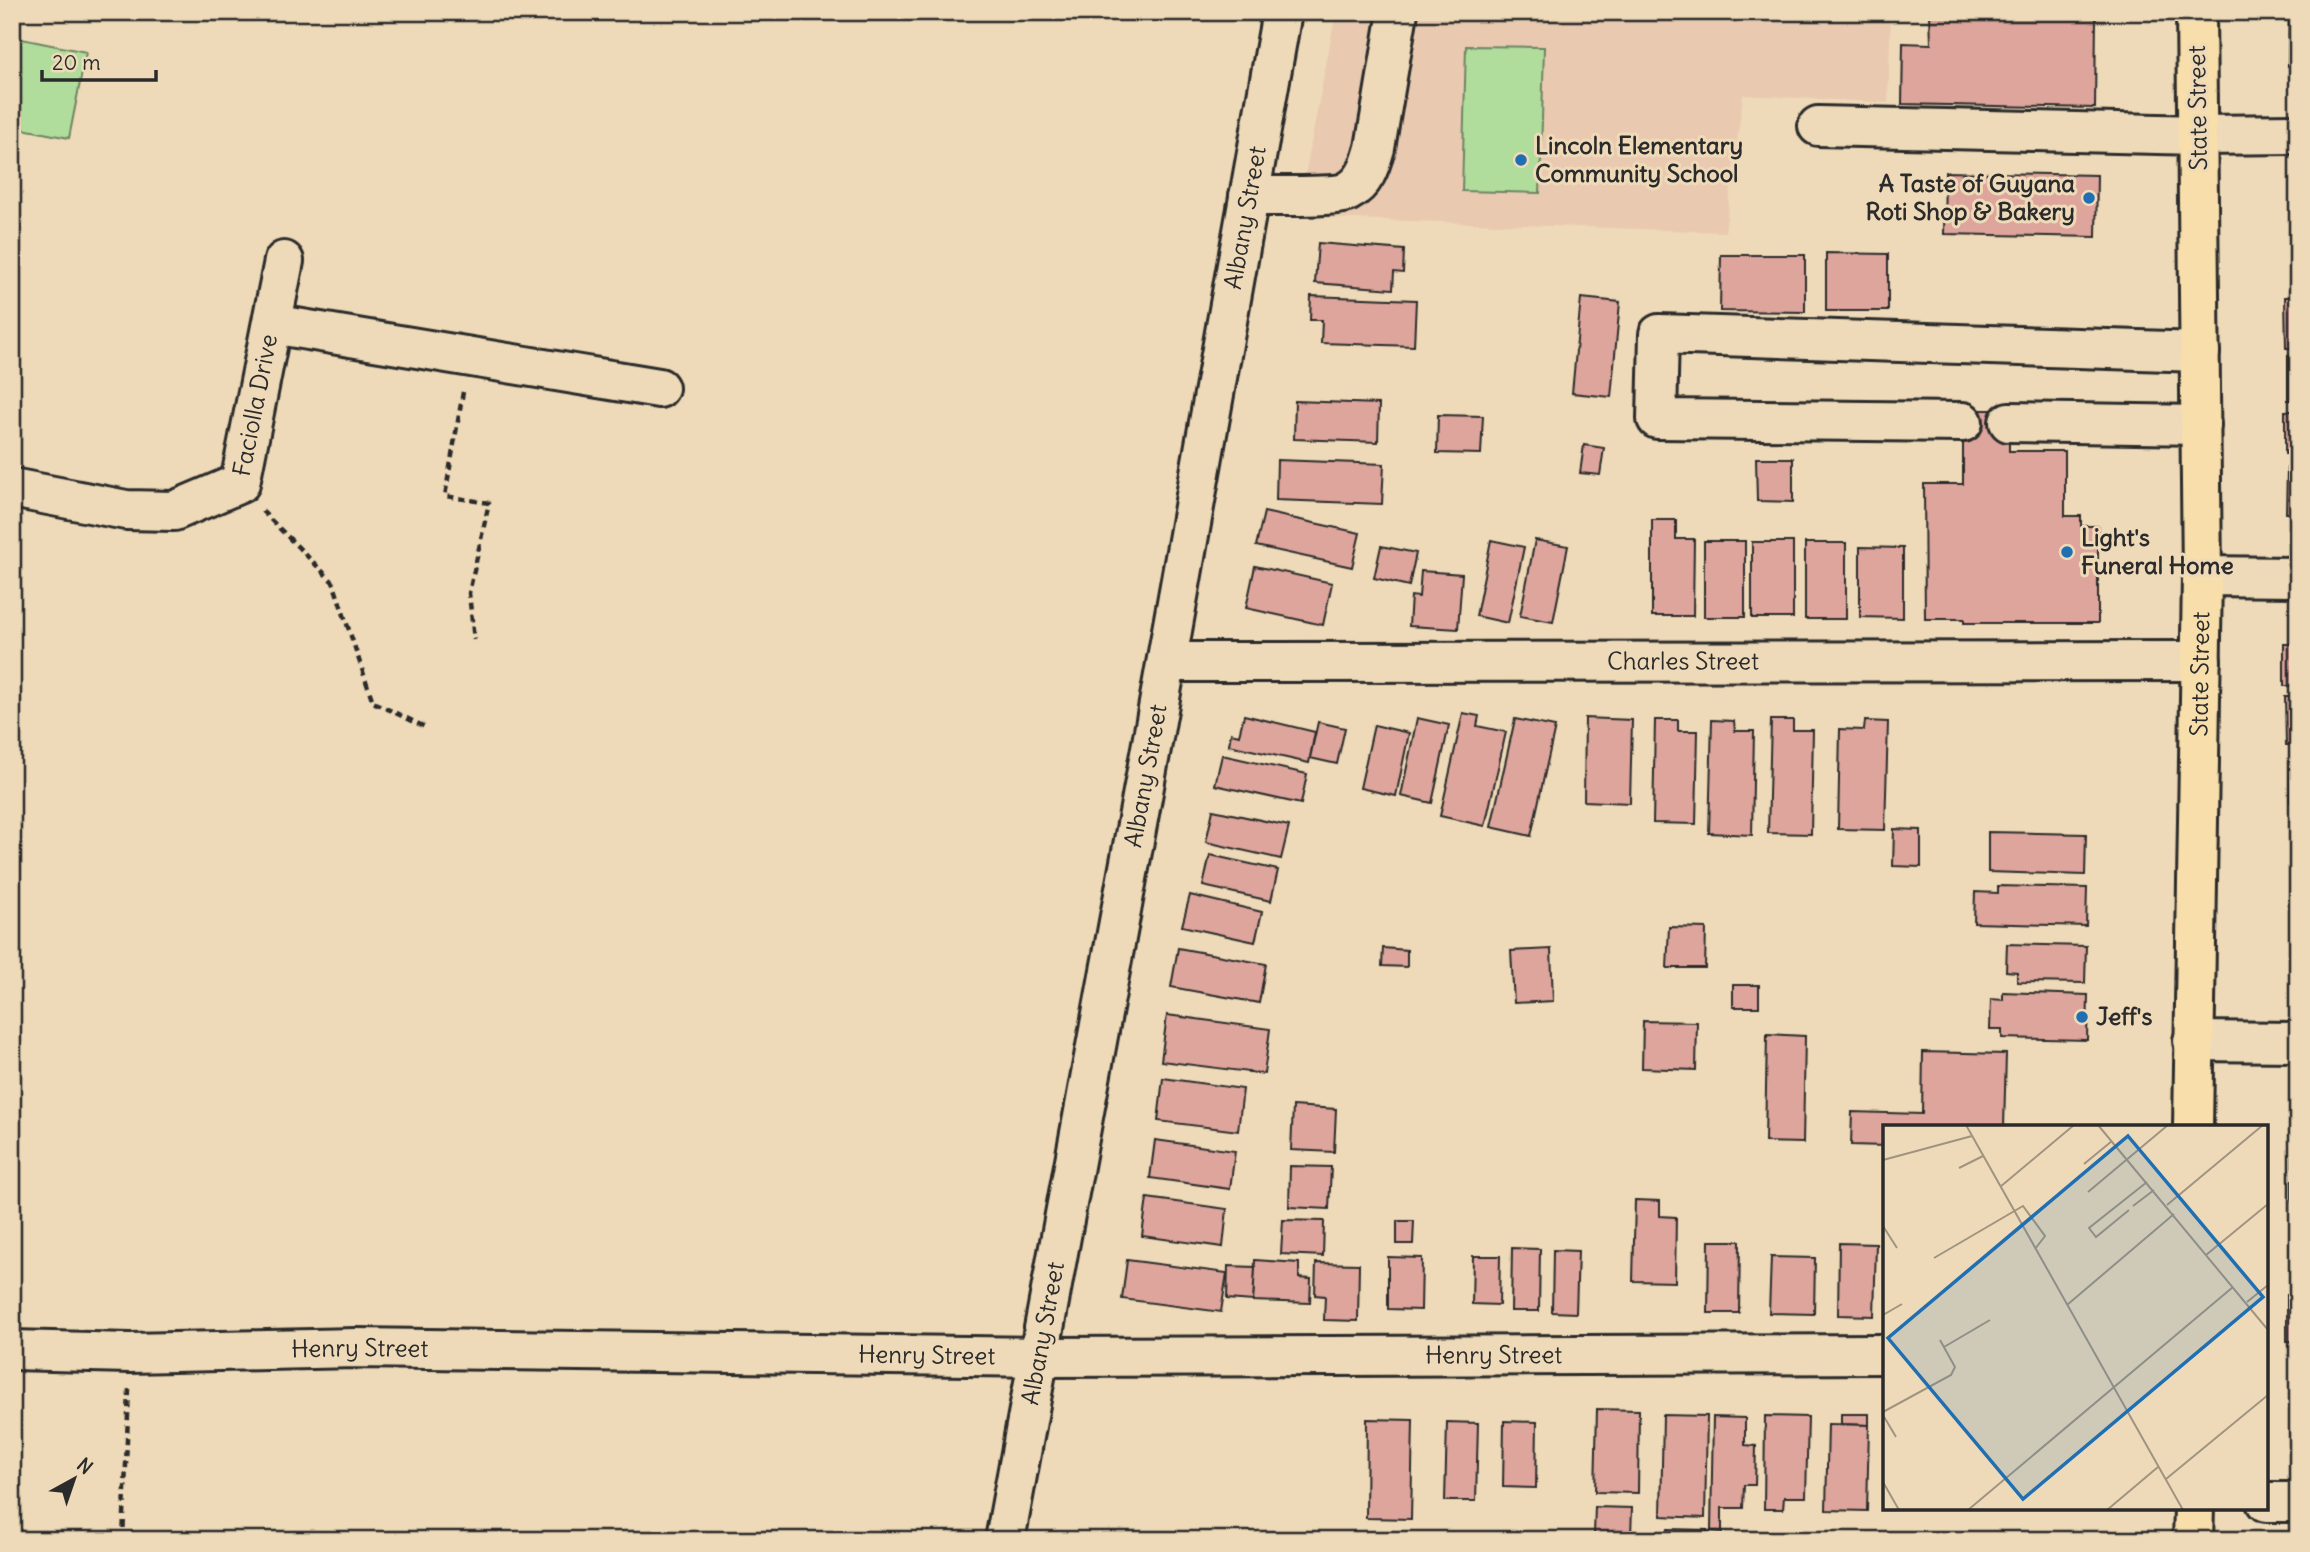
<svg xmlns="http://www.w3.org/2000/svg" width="2310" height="1552" font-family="Delius,sans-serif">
<rect width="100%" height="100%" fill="#eedab8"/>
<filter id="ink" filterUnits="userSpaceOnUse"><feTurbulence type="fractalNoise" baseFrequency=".0143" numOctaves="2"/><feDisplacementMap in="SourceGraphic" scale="14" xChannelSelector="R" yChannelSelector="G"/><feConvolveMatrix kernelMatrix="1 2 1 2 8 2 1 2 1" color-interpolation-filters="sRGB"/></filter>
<g filter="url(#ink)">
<polygon fill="#e9cab0" points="1336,12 1891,12 1888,103 1743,95 1725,232 1297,217"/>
<g fill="#b0dd9c" stroke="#6e8464" stroke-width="2">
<polygon points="12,37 86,52 69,138 12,127"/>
<polygon points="1466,46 1544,47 1540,193 1462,191"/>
</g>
<g fill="#dea59c" stroke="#2b2b2b" stroke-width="2">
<polygon points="1930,13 2096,17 2095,108 1902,104 1903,43 1931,44"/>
<polygon points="2289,17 2298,17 2298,66 2288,66"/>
<polygon points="1945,172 2097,175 2096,237 1944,234"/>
<polygon points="1318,243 1404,250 1403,273 1394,272 1393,289 1315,283"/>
<polygon points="1826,253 1888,254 1888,311 1826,311"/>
<polygon points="1721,255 1805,255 1805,312 1720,311"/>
<polygon points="1311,296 1416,300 1414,346 1321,343 1322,320 1310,320"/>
<polygon points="2285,297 2298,297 2298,348 2286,348"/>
<polygon points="1581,298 1620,302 1611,397 1572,393"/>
<rect x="2288" y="356" width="10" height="44"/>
<polygon points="1295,401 1379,404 1378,442 1294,439"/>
<polygon points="1963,410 2009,410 2009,451 2065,451 2065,516 2081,516 2081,526 2098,526 2098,623 1964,623 1964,619 1925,619 1924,484 1963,484"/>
<rect x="2285" y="411" width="13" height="43"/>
<polygon points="1438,415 1483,416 1481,454 1437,453"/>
<polygon points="1584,445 1604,448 1600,475 1580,473"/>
<polygon points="1756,458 1793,458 1793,502 1757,501"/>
<polygon points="1277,460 1384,464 1382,504 1276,500"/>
<polygon points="2287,468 2298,468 2298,513 2286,513"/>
<polygon points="1264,512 1360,533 1352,567 1256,546"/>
<polygon points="1652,520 1676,520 1676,539 1694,539 1693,616 1652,616"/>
<polygon points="1491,540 1524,547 1508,623 1476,616"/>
<polygon points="1535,540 1568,546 1553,622 1520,616"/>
<rect x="1704" y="541" width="41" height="76"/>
<rect x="1752" y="542" width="41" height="76"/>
<rect x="1805" y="543" width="41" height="76"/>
<polygon points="1381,546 1416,553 1409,586 1374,578"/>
<polygon points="1860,547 1903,548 1903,618 1860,617"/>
<polygon points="1255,566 1332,583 1323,625 1246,608"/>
<polygon points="1421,571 1462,574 1458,629 1409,626 1411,596 1419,597"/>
<rect x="2284" y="644" width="14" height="42"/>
<polygon points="2285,697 2298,697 2298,745 2286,745"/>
<polygon points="1463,713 1479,716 1477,726 1506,732 1485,826 1440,816"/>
<polygon points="1244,715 1315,732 1309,763 1229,745 1231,733 1239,735"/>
<polygon points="1417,718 1449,725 1432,803 1401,796"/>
<polygon points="1585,718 1632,720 1630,803 1584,801"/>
<polygon points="1515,719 1555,727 1531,836 1491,827"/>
<polygon points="1655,720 1678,720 1678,731 1698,731 1696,824 1653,823"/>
<polygon points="1712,720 1734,721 1735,731 1754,731 1752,835 1709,833"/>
<polygon points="1771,720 1793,720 1793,730 1813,730 1811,834 1768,833"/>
<polygon points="1865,721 1888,722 1885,830 1838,829 1840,729 1864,730"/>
<polygon points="1318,722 1345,728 1337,764 1310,758"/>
<polygon points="1374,725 1409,733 1396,796 1360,788"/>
<polygon points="1222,755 1307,774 1301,804 1215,785"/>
<polygon points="2291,758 2298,758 2298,802 2290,802"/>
<polygon points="1213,810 1289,826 1281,859 1206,842"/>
<polygon points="1894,829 1921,830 1921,867 1893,866"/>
<polygon points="1988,832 2086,834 2085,875 1988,872"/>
<polygon points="1210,855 1278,870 1271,901 1203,886"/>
<polygon points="1998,886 2087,888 2086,926 1974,923 1975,892 1998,893"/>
<polygon points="1190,895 1262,912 1255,942 1182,926"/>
<polygon points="1669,927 1706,928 1705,968 1667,968"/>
<polygon points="2007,944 2086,946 2085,983 2017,982 2017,972 2006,971"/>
<polygon points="1178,948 1266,964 1259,1003 1171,987"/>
<polygon points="1383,948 1407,950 1407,967 1382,966"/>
<polygon points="1551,949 1553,1001 1514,1003 1511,951"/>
<rect x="1733" y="985" width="26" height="22"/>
<polygon points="2003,992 2088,995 2087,1040 2002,1038 2002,1029 1990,1029 1991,999 2003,1000"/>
<polygon points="1167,1015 1270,1029 1264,1074 1161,1061"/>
<polygon points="1643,1021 1697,1022 1696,1070 1642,1068"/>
<polygon points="1767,1034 1805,1036 1803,1143 1765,1142"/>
<polygon points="1923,1052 2006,1054 2004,1127 1885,1127 1885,1146 1851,1145 1852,1112 1922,1114"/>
<polygon points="1163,1078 1243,1089 1238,1131 1158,1121"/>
<polygon points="1293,1106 1336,1109 1334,1152 1291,1150"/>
<rect x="2293" y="1136" width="5" height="31"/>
<polygon points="1155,1140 1235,1151 1230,1189 1150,1178"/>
<polygon points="1290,1166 1331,1167 1329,1209 1289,1207"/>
<rect x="2292" y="1180" width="6" height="48"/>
<polygon points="1147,1198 1227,1209 1223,1247 1142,1236"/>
<polygon points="1635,1200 1660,1201 1660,1216 1676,1217 1675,1282 1633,1281"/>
<polygon points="1283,1220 1324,1221 1323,1256 1281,1254"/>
<polygon points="1397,1221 1414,1221 1413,1244 1397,1244"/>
<rect x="2291" y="1238" width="7" height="49"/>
<polygon points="1709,1241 1740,1241 1739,1313 1708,1313"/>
<polygon points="1839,1243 1876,1244 1874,1316 1838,1315"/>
<polygon points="1512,1248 1540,1249 1539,1311 1511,1311"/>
<polygon points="1553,1250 1578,1251 1576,1313 1552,1312"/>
<polygon points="1473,1256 1500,1256 1499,1305 1472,1304"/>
<polygon points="1388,1257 1422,1258 1421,1310 1388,1309"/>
<polygon points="1771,1257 1815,1258 1814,1314 1769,1313"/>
<polygon points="1127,1260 1227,1273 1221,1312 1122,1299"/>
<polygon points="1255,1260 1299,1263 1299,1278 1311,1279 1310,1303 1253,1301"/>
<polygon points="1316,1263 1359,1264 1358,1321 1324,1320 1325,1296 1315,1295"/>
<polygon points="1228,1266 1255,1267 1253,1301 1227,1299"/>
<rect x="2287" y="1294" width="11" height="47"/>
<polygon points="1597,1409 1639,1410 1638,1493 1595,1492"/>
<polygon points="1841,1414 1869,1414 1869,1425 1841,1424"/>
<rect x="2294" y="1414" width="4" height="43"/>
<polygon points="1663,1415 1707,1416 1705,1518 1661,1516"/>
<polygon points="1765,1416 1808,1417 1806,1497 1784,1497 1783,1509 1764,1509"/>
<polygon points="1713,1417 1745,1418 1745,1445 1756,1446 1755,1485 1744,1485 1743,1508 1722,1508 1722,1532 1711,1531"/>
<polygon points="1367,1419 1413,1420 1411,1519 1366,1518"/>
<polygon points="1504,1421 1537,1422 1536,1488 1503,1487"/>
<polygon points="1447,1422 1478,1423 1476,1501 1445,1501"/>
<polygon points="1828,1424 1869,1425 1867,1511 1826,1510"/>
<polygon points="1595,1507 1632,1508 1631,1535 1594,1534"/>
<polygon points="1668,1529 1707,1530 1707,1540 1668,1540"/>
<polygon points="1822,1535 1864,1536 1863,1540 1821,1540"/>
</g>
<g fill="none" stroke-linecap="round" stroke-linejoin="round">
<defs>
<g id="minor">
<polyline points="1818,126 2199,135 2298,134"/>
<path d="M1249,196c17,0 88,1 98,-4 18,-9 23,-26 28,-44l23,-136"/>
<polyline points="272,324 659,388"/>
<polyline points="1963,422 1657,419 1659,334 2200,352"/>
<polyline points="2009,422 2201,425"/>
<path id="s1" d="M12,488l114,22 48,1 66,-28 44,-222"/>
<polyline points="2202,576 2298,577"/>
<path id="s2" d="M1167,662l1034,-1"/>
<polyline points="2193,1041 2298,1042"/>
<path id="s3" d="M12,1350l118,3 226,-5 684,9 845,-3"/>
<polyline points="2266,1502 2298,1502"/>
<path id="s4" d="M1005,1540l147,-797 130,-731"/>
</g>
<g id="major">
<path id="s5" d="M2193,1127l9,-551 -6,-564"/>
<polyline points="2193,1540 2194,1508"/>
</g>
</defs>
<use href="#minor" stroke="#2b2b2b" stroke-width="44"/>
<use href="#major" stroke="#2b2b2b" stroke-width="44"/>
<g stroke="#2b2b2b" stroke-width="4.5" stroke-dasharray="7 5" stroke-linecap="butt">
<polyline points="463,392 445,496 489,503 469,593 474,640"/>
<polyline points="262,511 333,582 373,702 427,728"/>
<polyline points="123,1540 129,1389"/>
</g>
<use href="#minor" stroke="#eedab8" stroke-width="38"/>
<use href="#major" stroke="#f8deab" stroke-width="38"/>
</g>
</g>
<g fill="#1f6fb2" stroke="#eedab8" stroke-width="2.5">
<circle cx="1521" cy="160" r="7"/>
<circle cx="2089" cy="198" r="7"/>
<circle cx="2067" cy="552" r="7"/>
<circle cx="2082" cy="1017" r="7"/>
</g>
<g text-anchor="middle" stroke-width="6" stroke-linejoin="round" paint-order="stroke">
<g font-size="24" fill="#2b2b2b" stroke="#eedab8">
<text transform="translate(2198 108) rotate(-91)" y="8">State Street</text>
<text dy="8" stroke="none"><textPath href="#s4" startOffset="1344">Albany Street</textPath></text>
<text dy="8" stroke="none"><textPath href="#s1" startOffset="315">Faciolla Drive</textPath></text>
<text dy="8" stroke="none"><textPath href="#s2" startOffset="516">Charles Street</textPath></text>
<text dy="8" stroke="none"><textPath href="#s5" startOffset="453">State Street</textPath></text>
<text dy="8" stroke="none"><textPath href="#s4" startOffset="777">Albany Street</textPath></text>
<text dy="8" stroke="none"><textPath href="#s4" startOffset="210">Albany Street</textPath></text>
<text dy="8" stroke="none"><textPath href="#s3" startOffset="348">Henry Street</textPath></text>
<text dy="8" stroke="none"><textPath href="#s3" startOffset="915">Henry Street</textPath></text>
<text dy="8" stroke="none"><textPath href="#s3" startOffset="1482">Henry Street</textPath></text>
</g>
<g font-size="24" font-weight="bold" fill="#2b2b2b" stroke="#eedab8" text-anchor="start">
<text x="1535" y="154">Lincoln Elementary<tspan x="1535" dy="28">Community School</tspan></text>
<text x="2075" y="192" text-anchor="end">A Taste of Guyana<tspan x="2075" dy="28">Roti Shop &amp; Bakery</tspan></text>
<text x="2081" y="546">Light's<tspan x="2081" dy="28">Funeral Home</tspan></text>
<text x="2096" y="1025">Jeff's</text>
</g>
</g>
<g transform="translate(1883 1125)">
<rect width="385" height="385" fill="#eedab8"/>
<path fill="none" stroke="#a09480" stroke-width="2" d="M83,0l217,385M215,0l170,205M0,35l89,-24M201,39l28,-23M76,43l24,-12M117,62l74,-62M205,67l80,-67M284,80l96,-80M250,81l21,-16M246,85l-33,27 -7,-9 58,-46M0,101l14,22M323,130l62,-51M51,133l89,-52 22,30 -10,13M364,177l21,-17M184,180l107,-91M0,190l19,-11M61,222l46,-27M0,287l68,-37 4,-8 -15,-27M0,290l13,22M283,354l102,-84M0,357l16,28M85,385l265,-223M224,385l51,-43"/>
<path fill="#1f6fb2" fill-opacity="0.15" stroke="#1f6fb2" stroke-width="3.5" d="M245,11l135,161 -240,202 -135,-161z"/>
<rect width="385" height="385" fill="none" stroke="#2b2b2b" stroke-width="3.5"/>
</g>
<rect width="2310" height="1552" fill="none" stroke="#eedab8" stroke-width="42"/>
<rect x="21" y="21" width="2268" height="1510" fill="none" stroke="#2b2b2b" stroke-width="2.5" filter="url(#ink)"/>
<g transform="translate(74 1479) rotate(40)" stroke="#eedab8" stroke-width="5" paint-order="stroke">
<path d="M0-5L12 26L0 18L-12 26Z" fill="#2b2b2b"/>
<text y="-10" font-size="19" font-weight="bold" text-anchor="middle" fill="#2b2b2b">N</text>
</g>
<path d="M42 70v10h114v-10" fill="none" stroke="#2b2b2b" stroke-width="3.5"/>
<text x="52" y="70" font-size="21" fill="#2b2b2b" stroke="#eedab8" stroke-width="5" paint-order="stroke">20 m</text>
</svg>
